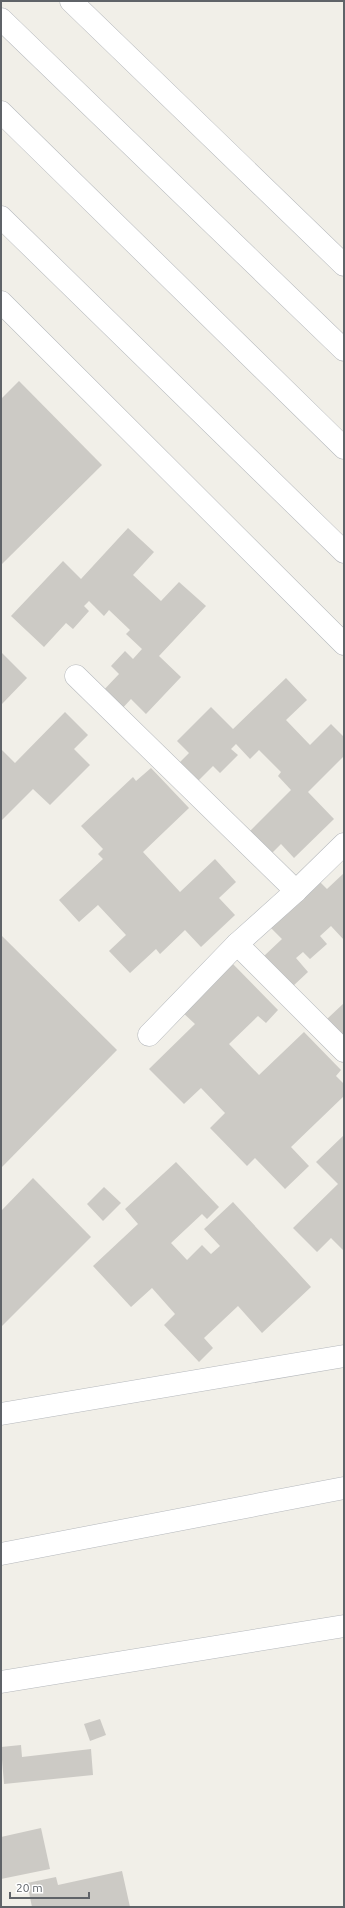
<svg xmlns="http://www.w3.org/2000/svg" width="345" height="1908" font-family="Ubuntu,sans-serif">
<rect width="100%" height="100%" fill="#f1efe8"/>
<g fill="#cccac5">
<polygon points="19,381 102,465 1,565 1,399"/>
<polygon points="128,528 154,552 133,575 161,601 179,582 206,606 159,656 181,677 146,714 131,699 119,712 100,694 119,674 111,666 125,651 133,659 142,649 126,634 130,630 109,610 104,616 89,601 84,606 89,611 73,629 66,623 44,647 11,616 63,561 81,579"/>
<polygon points="1,652 27,678 1,705"/>
<polygon points="286,678 307,700 286,720 310,745 331,724 344,737 344,756 308,792 334,819 294,858 281,844 268,857 246,835 291,790 278,776 281,772 259,750 250,759 236,744 231,749 238,755 220,773 213,766 194,785 176,766 189,753 177,741 211,707 233,729"/>
<polygon points="65,712 88,735 74,749 90,765 50,805 33,789 1,821 1,749 15,763"/>
<polygon points="151,768 189,808 143,852 180,892 215,859 236,882 219,898 235,915 201,947 185,930 160,954 156,949 130,973 109,951 126,935 98,905 79,922 59,900 103,859 98,854 103,849 81,826 133,777 136,781"/>
<polygon points="344,873 344,940 331,926 320,936 327,944 310,959 303,952 296,958 308,972 293,986 264,956 282,939 269,926 318,880 327,889"/>
<polygon points="1,935 117,1050 1,1168"/>
<polygon points="231,962 278,1010 266,1023 258,1016 229,1044 259,1075 304,1032 341,1070 336,1076 344,1084 344,1096 291,1147 309,1166 285,1189 255,1158 247,1166 210,1128 225,1113 201,1088 184,1104 149,1069 195,1024 181,1011"/>
<polygon points="344,1003 344,1037 327,1019"/>
<polygon points="344,1135 344,1251 331,1238 317,1252 293,1228 338,1184 316,1162"/>
<polygon points="176,1162 219,1207 207,1219 202,1214 171,1243 187,1260 202,1245 211,1254 220,1246 204,1229 233,1202 311,1287 262,1333 238,1306 204,1338 213,1348 199,1362 164,1325 175,1314 152,1288 131,1307 93,1266 138,1224 125,1209"/>
<polygon points="33,1178 91,1237 1,1327 1,1211"/>
<polygon points="104,1187 121,1203 103,1221 87,1204"/>
<polygon points="100,1719 106,1735 90,1741 84,1724"/>
<polygon points="21,1745 22,1757 91,1749 93,1775 4,1784 1,1747"/>
<polygon points="41,1828 50,1869 1,1879 1,1837"/>
<polygon points="122,1871 130,1907 32,1907 27,1883 56,1877 58,1885"/>
</g>
<g fill="none" stroke-linecap="round" stroke-linejoin="round">
<defs>
<g id="minor">
<polyline points="71,1 344,265"/>
<polyline points="1,19 344,350"/>
<polyline points="1,112 344,448"/>
<polyline points="1,217 344,552"/>
<polyline points="1,302 344,644"/>
<polyline points="76,676 296,891"/>
<polyline points="237,944 344,1051"/>
<polyline points="149,1035 237,944 296,891 344,844"/>
<polyline points="1,1414 344,1356"/>
<polyline points="1,1554 344,1488"/>
<polyline points="1,1682 344,1626"/>
</g>
</defs>
<use href="#minor" stroke="#b5b8bc" stroke-width="23"/>
<use href="#minor" stroke="#fff" stroke-width="22"/>
</g>
<rect width="345" height="1908" fill="none" stroke="#5f6368" stroke-width="4"/>
<path d="M10 1892v6h79v-6" fill="none" stroke="#5f6368" stroke-width="2"/>
<text x="16" y="1892" font-size="12" fill="#5f6368" stroke="#ffffff" stroke-width="3" paint-order="stroke">20 m</text>
</svg>
